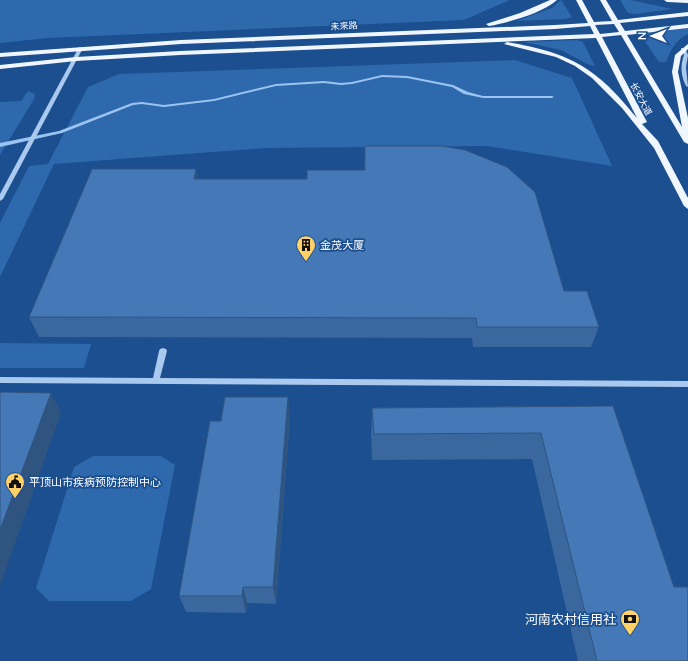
<svg xmlns="http://www.w3.org/2000/svg" width="688" height="661" font-family="Lato,'Noto Sans SC',sans-serif">
<rect width="100%" height="100%" fill="#1b4f8f"/>
<g fill="#2e69ad">
<polygon points="0,0 510,0 464,20 48,38 0,43"/>
<polygon points="561,0 572,17 565,19 516,21 552,8"/>
<polygon points="620,0 631,0 672,9 637,14 628,13"/>
<path d="M688,28v6c-11,5 -18,16 -22,28h-7l-17,-25 4,-4z"/>
<polygon points="576,40 583,42 595,66 587,64 561,50 524,42"/>
<polygon points="515,60 572,78 612,166 487,146 266,148 54,164 0,277 0,223 29,166 48,164 88,87 119,74"/>
<polygon points="28,91 35,94 34,99 0,155 0,102 21,101"/>
<polygon points="0,343 91,344 84,368 0,368"/>
<polygon points="93,456 161,456 175,465 151,589 131,601 49,601 36,588 74,467"/>
</g>
<g fill="none" stroke-linecap="round" stroke-linejoin="round">
<polygon fill="#9cc4f0" fill-rule="evenodd" points="382,75 407,76 453,85 468,92 483,96 552,96 554,97 552,98 483,98 464,94 452,87 407,78 382,77 352,84 341,85 324,83 276,86 214,101 164,107 142,104 133,105 62,133 0,147 0,143 59,131 132,103 142,102 164,105 214,99 276,84 324,81 341,83 352,82"/>
<g fill="#a9c9ee" fill-rule="evenodd">
<polygon points="79,47 83,48 3,199 0,201 0,194"/>
<path d="M681,48h4l3,7 -2,12 2,20 -2,-1c-5,-10 -6,-20 -2,-31l-3,-6z"/>
<polygon points="163,348 166,349 167,351 160,378 688,381 688,387 0,383 0,377 153,378 159,351 160,349"/>
</g>
<g fill="#f0f6ff" fill-rule="evenodd">
<path d="M550,0h7c-16,14 -48,22 -68,26l-3,-2 34,-11z"/>
<path d="M576,0h6l12,22 18,-1 -12,-21h6l12,20 70,-8v4l-68,7 5,8 63,-7v4l-61,7 55,92 -10,-55 3,-17 13,-11v5l-7,7 -3,16 10,46v26l-4,-2 -63,-107 -19,2 45,85 -5,2 16,17 30,57v11l-4,-3 -30,-58 -32,-40 -30,-30 -17,-12 -19,-9 -52,-13 3,-2c64,11 89,25 130,76l-41,-80 -416,17 -104,6 -76,8v-4l76,-8 104,-6 414,-17 -4,-8 -35,3 -374,15 -181,13v-4l181,-13 374,-15 33,-2zM614,24l5,8 -19,2 -5,-9z"/>
<polygon points="664,0 688,0 688,3 667,2"/>
</g>
</g>
<g fill="#3a679d">
<polygon points="365,146 564,291 599,327 591,347 473,347 472,338 39,337 29,317 198,179 307,179 364,170"/>
<polygon points="613,406 688,661 578,661 532,459 372,460 371,435 372,408"/>
<polygon points="290,417 276,604 247,603 246,613 186,612 179,596 221,421"/>
</g>
<g fill="#305480">
<polygon points="196,169 200,189 194,179"/>
<polygon points="51,393 61,413 0,586 0,530"/>
<polygon points="288,397 290,417 276,604 273,587"/>
<polygon points="243,587 247,603 246,613 242,596"/>
</g>
<g fill="#4478b7" stroke="#305480">
<polygon points="365,146 442,146 465,150 507,167 535,192 564,291 587,291 599,327 477,327 476,318 29,317 92,169 196,169 194,179 307,179 307,170 365,170"/>
<polygon points="0,392 51,393 0,530"/>
<polygon points="225,397 288,397 273,587 243,587 242,596 179,596 210,421 221,421"/>
<polygon points="613,406 674,587 688,587 688,661 597,661 541,433 374,434 372,408"/>
</g>
<defs>
<symbol id="building-pin" viewBox="-11 -11 22 30"><path d="M0 17L-7.5 6A9.5 9.5 0 1 1 7.5 6Z" fill="#ffd166" stroke="#1b4f8f"/><path d="M-4-6H4V6H1V3H-1V6H-4ZM-2.5-4.3h1.7v1.8h-1.7ZM.8-4.3h1.7v1.8H.8ZM-2.5-1h1.7V.8h-1.7ZM.8-1h1.7V.8H.8Z" fill="#111"/></symbol>
<symbol id="civic-pin" viewBox="-11 -11 22 30"><path d="M0 17L-7.5 6A9.5 9.5 0 1 1 7.5 6Z" fill="#ffd166" stroke="#1b4f8f"/><path d="M-.6-6.5H3V-4.5H.6V-3L4-1V1h2V6H-6V1h2V-1L-.6-3ZM-1.2 2.5V6h2.4V2.5Z" fill="#111"/></symbol>
<symbol id="bank-pin" viewBox="-11 -11 22 30"><path d="M0 17L-7.5 6A9.5 9.5 0 1 1 7.5 6Z" fill="#ffd166" stroke="#1b4f8f"/><path d="M-6-4H6V4H-6ZM0-2.3a2.3 2.3 0 1 0 0 4.6a2.3 2.3 0 1 0 0-4.6Z" fill="#111"/></symbol>
</defs>
<g fill-rule="evenodd">
<use href="#building-pin" x="295" y="234" width="22" height="30"/>
<use href="#civic-pin" x="4" y="471" width="22" height="30"/>
<use href="#bank-pin" x="619" y="608" width="22" height="30"/>
</g>
<g text-anchor="middle" stroke-width="3.5" stroke-linejoin="round" paint-order="stroke">
<g font-size="9" fill="#fff" stroke="#1b4f8f">
<text transform="translate(344 26) rotate(-3)" y="3">未来路</text>
<text transform="translate(641 99) rotate(62)" y="3">长安大道</text>
</g>
<g font-size="11" fill="#fff" stroke="#1b4f8f" text-anchor="start">
<text x="320" y="249">金茂大厦</text>
<text x="29" y="486">平顶山市疾病预防控制中心</text>
</g>
<g font-size="13" fill="#fff" stroke="#1b4f8f" text-anchor="end">
<text x="616" y="624">河南农村信用社</text>
</g>
</g>
<g transform="translate(652 36) rotate(270)" stroke="#1b4f8f" stroke-width="3" paint-order="stroke">
<path d="M0-3L7 15L0 10L-7 15Z" fill="#ffffff"/>
<text y="-6" font-size="11" font-weight="bold" text-anchor="middle" fill="#ffffff">N</text>
</g>
</svg>
